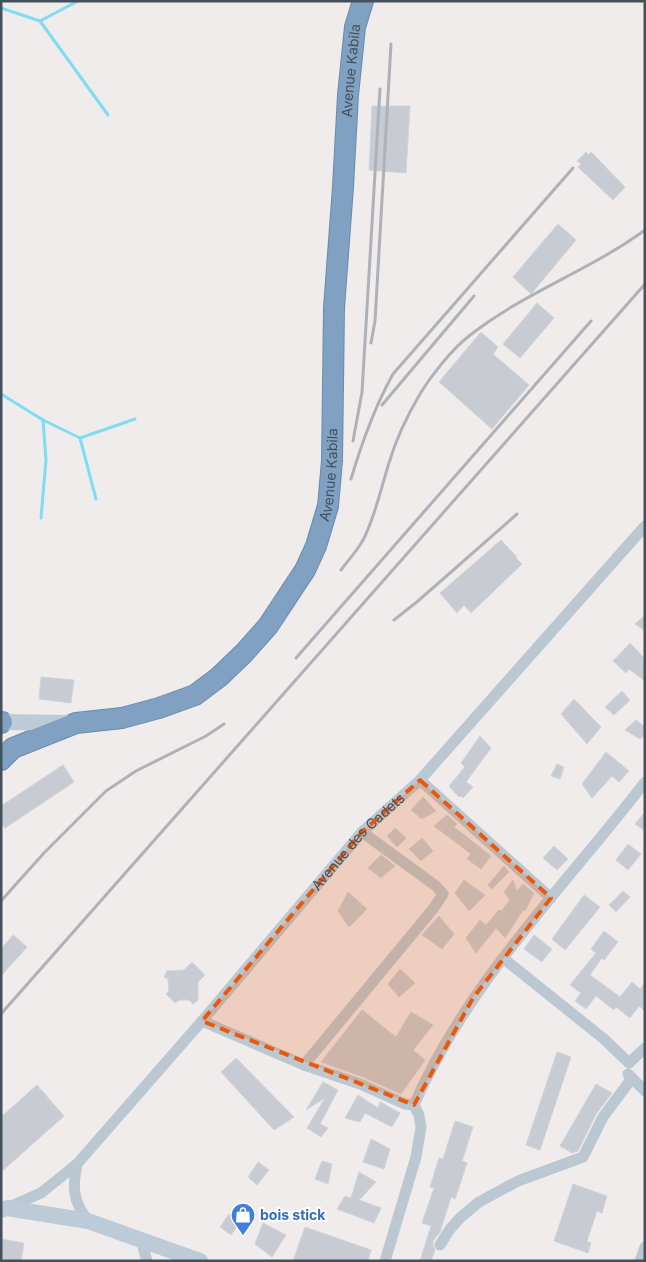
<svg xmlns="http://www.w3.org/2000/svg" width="646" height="1262" font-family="Inter,sans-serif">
<rect width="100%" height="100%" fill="#f0ecec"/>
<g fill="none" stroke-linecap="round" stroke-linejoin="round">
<g stroke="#7fddf3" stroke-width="3">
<polyline points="1,8 40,21 78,1"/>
<polyline points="40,21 108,115"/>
<polyline points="1,394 43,420 80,438 96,499"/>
<polyline points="80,438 135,419"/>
<polyline points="41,518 46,460 43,420"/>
</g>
</g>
<g fill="#c8ccd2" stroke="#d0d3d9">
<polygon points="372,106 410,106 406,173 369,170"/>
<polygon points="586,152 588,155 591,152 625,187 613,200 578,167 581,164 577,161"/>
<polygon points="558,224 576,240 531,294 513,277"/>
<polygon points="537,303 554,318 520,358 503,344"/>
<polygon points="481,332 498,347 493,354 529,385 492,429 439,382"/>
<polygon points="501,540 517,557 516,558 522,564 471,613 464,605 457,613 440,593"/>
<polygon points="645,615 645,631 635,624"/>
<polygon points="630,643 645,659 645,681 629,669 626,673 613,661"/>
<polygon points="41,677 74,680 71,703 39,699"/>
<polygon points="622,691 630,700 614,715 605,707"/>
<polygon points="574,699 601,727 587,744 561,714"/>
<polygon points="636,720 645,727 645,735 640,739 625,730"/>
<polygon points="480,736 491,748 466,782 473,787 463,798 461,796 459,797 449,786 465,767 461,763"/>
<polygon points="606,752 629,771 619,782 612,776 592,798 582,784"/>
<polygon points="557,764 564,767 560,779 551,776"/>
<polygon points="63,765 74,782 5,828 1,822 1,806"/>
<polygon points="423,797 436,811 422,819 411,810"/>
<polygon points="645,812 645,831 635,824"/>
<polygon points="447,815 457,824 454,827 491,856 481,869 467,859 471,854 434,826"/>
<polygon points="395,828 406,838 397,847 387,836"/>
<polygon points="422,838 433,851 421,861 409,849"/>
<polygon points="628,844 641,854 628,870 616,860"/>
<polygon points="554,846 568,859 557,870 543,858"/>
<polygon points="381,855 395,866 381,878 368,868"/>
<polygon points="504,866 509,872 492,889 488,885"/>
<polygon points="464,880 485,895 469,911 455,893"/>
<polygon points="513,880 517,891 523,884 534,893 525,911 523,910 505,938 496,928 476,953 466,938 480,920 486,925 499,910 501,911 510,900 504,892"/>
<polygon points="623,891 630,897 616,912 609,905"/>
<polygon points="348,892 367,909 349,927 338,911"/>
<polygon points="584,895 600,907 565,950 552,939"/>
<polygon points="439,916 454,934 442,949 422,935"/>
<polygon points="604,931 618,942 604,960 602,958 590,975 620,997 632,982 640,989 645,983 645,1011 639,1006 630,1018 616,1007 614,1010 596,996 586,1009 575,1001 581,993 570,985 596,953 591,949"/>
<polygon points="13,935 27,947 1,976 1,949"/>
<polygon points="534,935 552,949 542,962 524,949"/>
<polygon points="192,962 205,975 198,982 198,1000 193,1004 189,1000 179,1000 175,1003 166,994 169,991 168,979 164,977 167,971 184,970"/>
<polygon points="400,969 415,983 399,997 388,984"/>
<polygon points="362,1010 396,1037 411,1012 433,1025 413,1050 425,1060 401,1094 363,1077 321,1062"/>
<polygon points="557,1052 571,1057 540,1150 526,1145"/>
<polygon points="236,1058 294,1117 274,1130 221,1072"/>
<polygon points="323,1082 338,1090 320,1124 328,1128 321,1137 307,1128 325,1098 306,1110"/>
<polygon points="596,1084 612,1093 596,1114 578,1151 572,1153 560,1146"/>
<polygon points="37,1085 64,1116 1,1172 1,1117"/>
<polygon points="358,1095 378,1108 380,1102 400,1113 392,1127 365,1113 360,1122 345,1118"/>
<polygon points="455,1121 473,1127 462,1161 467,1163 455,1199 451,1197 440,1232 433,1241 433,1245 435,1250 431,1261 420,1261 431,1226 422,1223 434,1188 430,1187 439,1158 443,1159"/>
<polygon points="371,1139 390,1149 384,1169 363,1162"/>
<polygon points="322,1161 332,1164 328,1184 315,1179"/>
<polygon points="258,1162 269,1170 257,1185 248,1177"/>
<polygon points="359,1172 376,1182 359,1200 381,1208 374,1223 337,1209 345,1196 351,1198"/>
<polygon points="573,1184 607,1196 602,1213 597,1211 587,1241 591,1243 588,1253 554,1241"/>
<polygon points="229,1214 240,1222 231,1235 220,1227"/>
<polygon points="263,1223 286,1235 272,1257 255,1244"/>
<polygon points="305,1227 371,1250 368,1261 293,1261"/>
<polygon points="1,1239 24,1243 21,1261 1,1261"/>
</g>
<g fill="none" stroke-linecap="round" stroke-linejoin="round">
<defs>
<g id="highway">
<polyline points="1,723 2,722"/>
<path id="s2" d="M1,760l12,-12 63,-25 46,-5 37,-10 36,-13 24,-18 25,-24 24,-27 37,-56 11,-24 12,-40 4,-45 2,-153 9,-121 5,-92 7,-68 8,-26"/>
</g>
</defs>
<use href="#highway" stroke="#6b8bac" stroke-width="22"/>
<g stroke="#bcc8d1" stroke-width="11">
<polyline points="420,780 551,898"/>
<polyline points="503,958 604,1039 629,1063"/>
<polyline points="202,1021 304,1065 360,1084 405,1104 414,1105"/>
<polyline points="629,1063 645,1048"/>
<polyline points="304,1065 433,909 443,894 436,886 362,832"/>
<polyline points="628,1074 645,1091"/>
<path d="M414,1105c53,-122 150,-218 231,-323"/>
<path d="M77,1164c-5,24 -4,37 11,57"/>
<path id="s1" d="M9,1207l32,-14 36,-29 125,-143 160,-189 58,-52 225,-254"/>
<polyline points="141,1240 147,1261"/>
<polyline points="440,1245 450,1229 461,1217 479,1202 518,1181 583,1157 603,1117 632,1078"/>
<polyline points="385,1261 416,1157 421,1127 419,1115 414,1105"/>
<polyline points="640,1261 645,1247"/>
</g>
<g stroke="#bdcbd8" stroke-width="16">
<polyline points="1,722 71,723"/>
<polyline points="1,1210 7,1208 88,1221 200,1261"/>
</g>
<use href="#highway" stroke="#80a1c1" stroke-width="20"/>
<g stroke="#aeb2b8" stroke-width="3">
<polyline points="371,343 375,321 391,44"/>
<polyline points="382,405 474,296"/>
<polyline points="353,441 362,392 380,89"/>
<path d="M351,479c11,-37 23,-71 42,-105l180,-206"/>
<path d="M341,570c8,-11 19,-22 24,-34 11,-23 16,-48 24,-73 7,-24 18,-47 31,-69 11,-18 32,-45 49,-58 54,-43 120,-65 176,-106"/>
<polyline points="394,620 418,601 517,514"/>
<polyline points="296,658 591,321"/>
<polyline points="1,901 44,853 106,791 136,771 206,736 224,724"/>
<polyline points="1,1014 645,284"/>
</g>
</g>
<path fill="#e8590c" fill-opacity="0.2" stroke="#e8590c" stroke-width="4" stroke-dasharray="10 6" stroke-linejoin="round" d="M420,780l131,118 -78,100 -59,107 -212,-84 160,-189z"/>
<defs>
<symbol id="shop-pin" viewBox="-11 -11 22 30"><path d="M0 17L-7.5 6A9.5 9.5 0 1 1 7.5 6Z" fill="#3f7fe0" stroke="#fff"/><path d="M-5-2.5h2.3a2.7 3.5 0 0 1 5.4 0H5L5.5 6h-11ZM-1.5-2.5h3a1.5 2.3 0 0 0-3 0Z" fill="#fff"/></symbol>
</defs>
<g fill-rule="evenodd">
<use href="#shop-pin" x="229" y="1201" width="28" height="38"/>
</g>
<g text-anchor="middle" stroke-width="4" stroke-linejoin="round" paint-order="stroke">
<g font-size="14" fill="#43515c" stroke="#fff">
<text dy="5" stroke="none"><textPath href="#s2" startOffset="880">Avenue Kabila</textPath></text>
<text dy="5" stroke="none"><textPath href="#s2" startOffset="475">Avenue Kabila</textPath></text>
<text dy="5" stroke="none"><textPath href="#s1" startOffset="509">Avenue des Cadets</textPath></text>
</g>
<g font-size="14" font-weight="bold" fill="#366cbe" stroke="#fff" text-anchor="start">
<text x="260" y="1220">bois stick</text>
</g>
</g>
<rect width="646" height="1262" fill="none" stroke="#43515c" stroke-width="5"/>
</svg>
